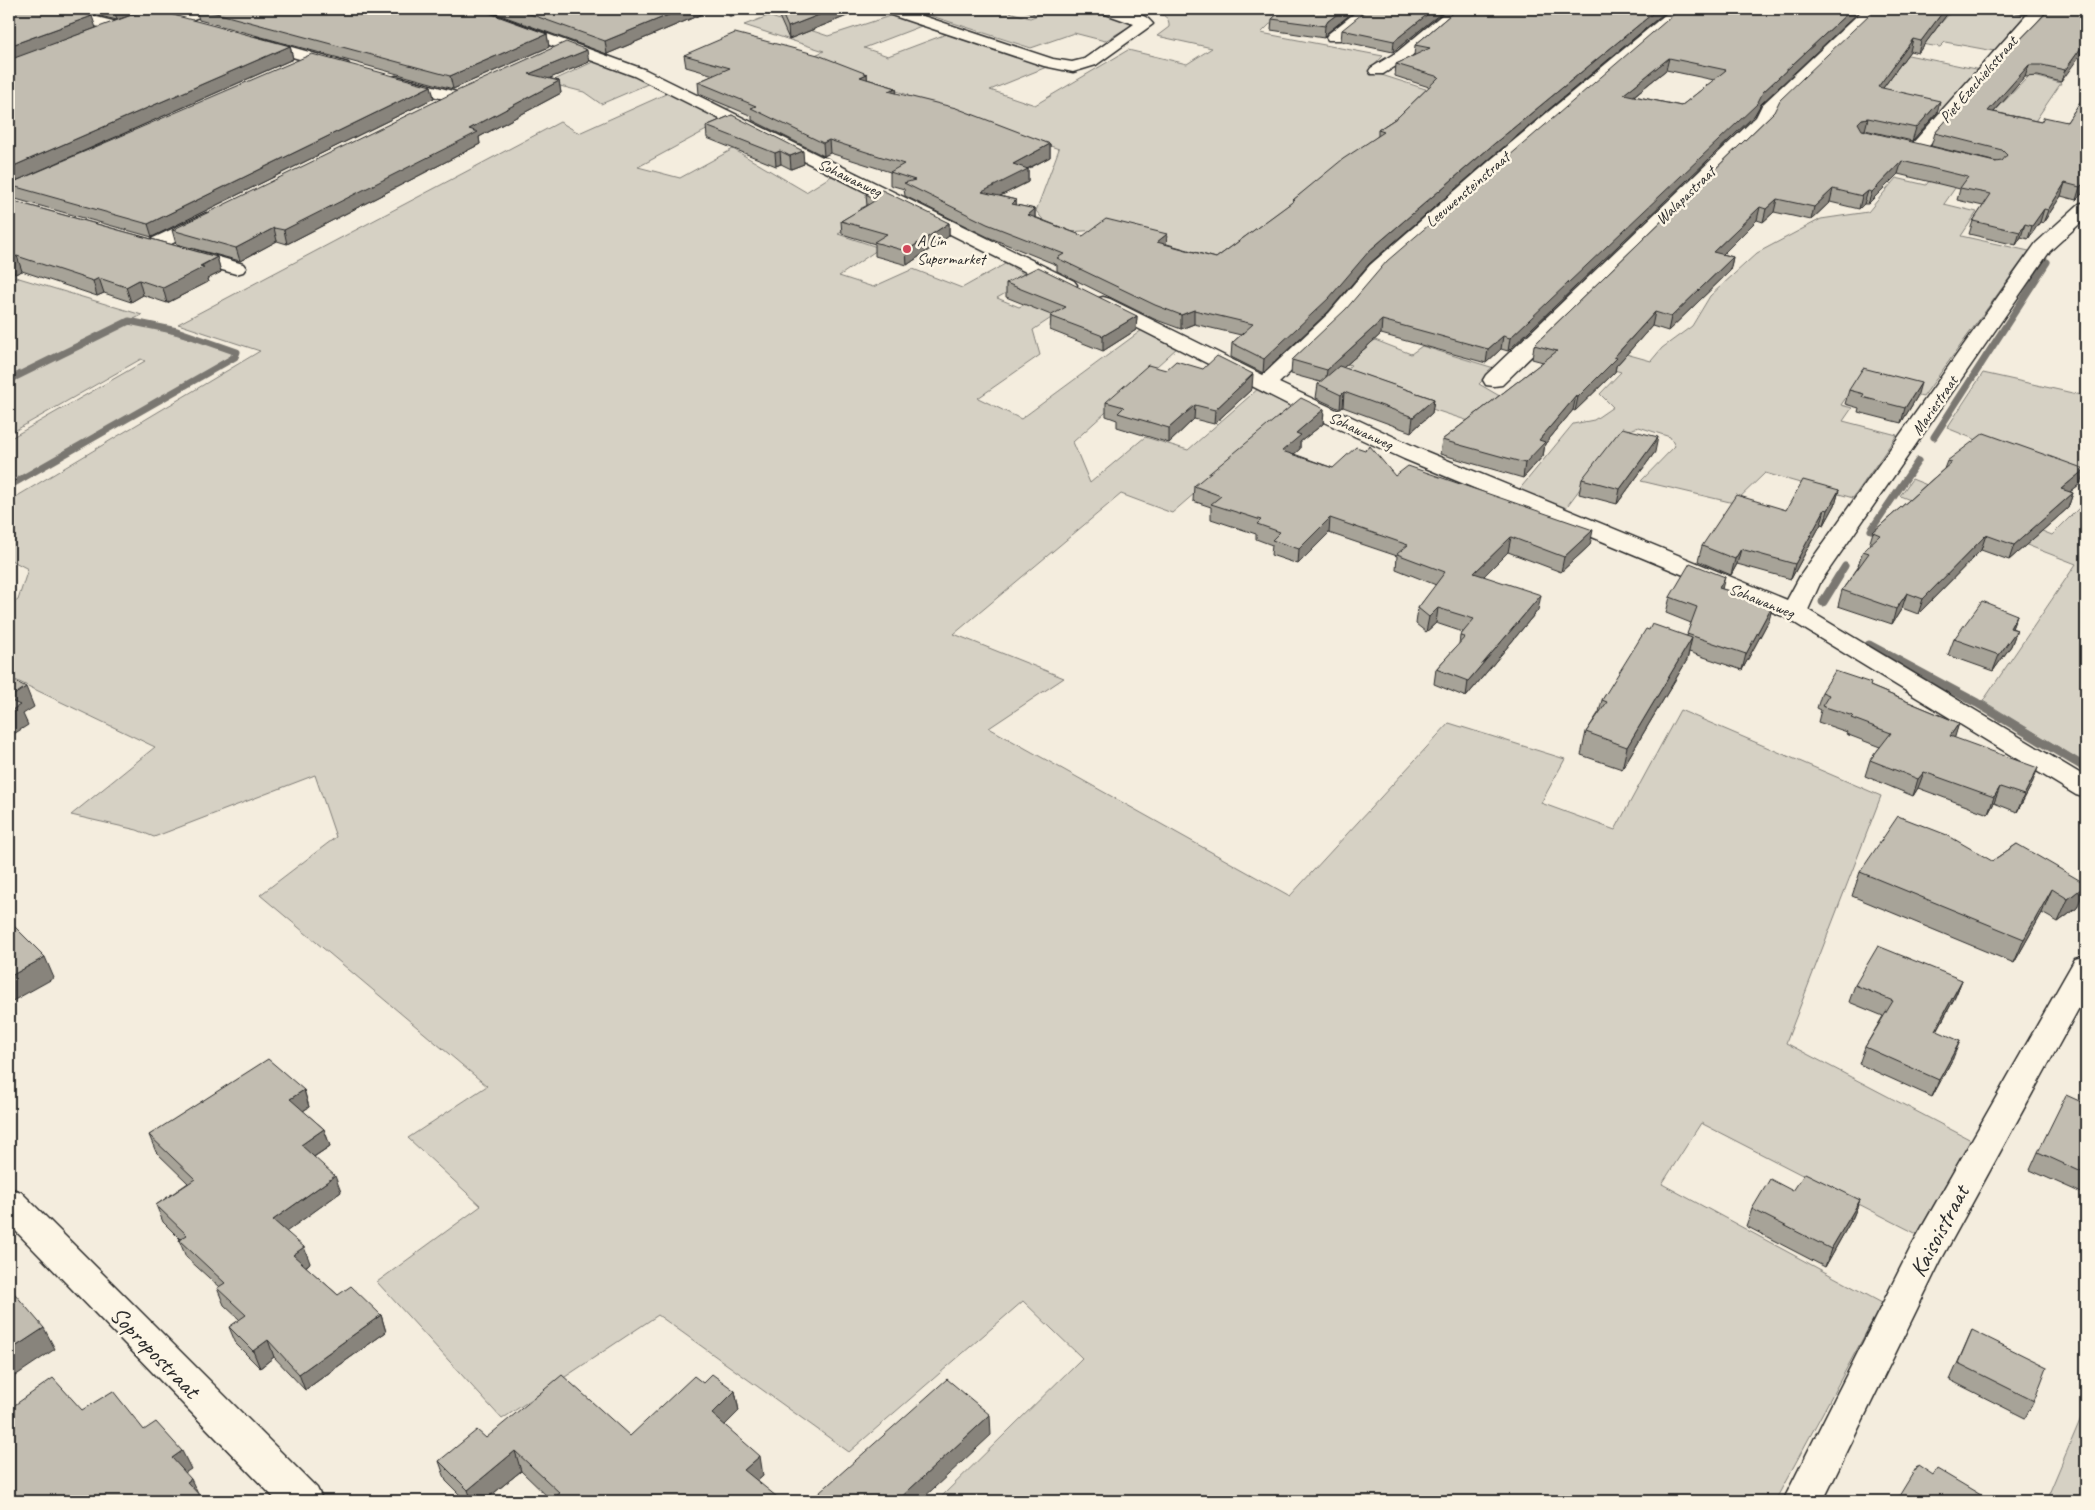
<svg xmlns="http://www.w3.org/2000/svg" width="2095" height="1510" font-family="Caveat,sans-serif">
<rect width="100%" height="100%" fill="#f4edde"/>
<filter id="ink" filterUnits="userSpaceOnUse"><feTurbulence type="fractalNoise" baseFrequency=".02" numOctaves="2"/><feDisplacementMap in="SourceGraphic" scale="10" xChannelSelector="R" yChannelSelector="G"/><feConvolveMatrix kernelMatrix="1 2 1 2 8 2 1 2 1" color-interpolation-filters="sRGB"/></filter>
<g filter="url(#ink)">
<g fill="#d6d1c4" stroke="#807e78">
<polygon points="910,9 999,9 1030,18 1054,9 1087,9 1126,21 1132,25 1105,41 1074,33 1031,48"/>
<path d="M1168,9h127l56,10 -20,15 -61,-10 -9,9 122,23 -14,15 66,21 -216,169 -107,-32 -58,4 -18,-22 23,-62 -60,-21 -152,-3 61,-30 -87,-31 -96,46 -15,-7 114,-52 -80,-26 24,-9 60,20 65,-21 31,10 -60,23 24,8 61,-23 100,33 -59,24 45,15 93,-55 59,14 25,-16 -55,-12 12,-9c1,-10 -6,-12 -13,-15z"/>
<polygon points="1954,9 1992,9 2025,15 1994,51 1945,42 1940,47 1921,44"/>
<polygon points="1846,42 1980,70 1941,113 1867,97"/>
<polygon points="597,60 650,83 601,104 584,92 548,83"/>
<polygon points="2030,75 2061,83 2029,130 1985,121"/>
<polygon points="668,93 725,120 638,167 680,178 733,149 806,192 833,175 882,200 861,208 872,216 838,234 880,248 839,276 873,287 913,269 962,288 1005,264 1032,278 997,298 1019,307 1059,288 1080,299 1033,330 1040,355 978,398 1021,419 1142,330 1178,347 1073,442 1090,483 1145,437 1188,450 1259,388 1295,406 1172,513 1121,494 954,634 1064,678 989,728 1290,896 1449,723 1565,759 1541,803 1615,830 1680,710 1881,796 1786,1043 1971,1140 1917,1234 1701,1123 1662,1184 1882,1303 1775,1501 937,1501 1082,1358 1023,1301 849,1452 658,1315 502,1419 377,1282 481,1206 408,1138 487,1086 260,895 336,837 315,775 154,837 137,830 71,815 155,747 9,677 9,606 18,600 28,569 9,559 9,501 260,351 178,324 560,122 579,133"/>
<polygon points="1947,159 1971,165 1944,204 1977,212 1961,236 2029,251 1923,397 1857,381 1841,405 1852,408 1843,421 1897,435 1853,498 1765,473 1734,503 1641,481 1675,446 1670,437 1639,427 1622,432 1565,509 1518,491 1573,424 1594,420 1613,407 1600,394 1621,372 1611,369 1626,354 1651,361 1662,348 1692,326 1710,296 1757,253 1821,219 1868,212 1896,178 1926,185"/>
<polygon points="9,275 142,315 130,321 226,349 232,353 230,357 9,484 9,439 145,361 141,359 9,434"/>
<polygon points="1339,326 1411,354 1422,346 1494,368 1479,384 1503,398 1478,424 1337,378 1351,365 1311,352"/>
<polygon points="1983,373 2086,396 2086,484 1947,428"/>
<polygon points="1912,479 2052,535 2086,501 2086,764 1983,701 2076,564 1900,496"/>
<polygon points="2086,1406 2086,1501 2046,1501"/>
</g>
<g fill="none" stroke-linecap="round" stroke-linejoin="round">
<polyline stroke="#7a7771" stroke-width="5.5" points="731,15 744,9"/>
<g stroke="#7a7771" stroke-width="7">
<polyline points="9,380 129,321 177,331 237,352 235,357 9,486"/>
<polyline points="1934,437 2047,262"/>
<polyline points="1871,530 1918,461"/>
<polyline points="1838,577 1845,566"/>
</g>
<g stroke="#7a7771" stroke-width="9">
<polyline points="1823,602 1839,576"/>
<polyline points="1869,645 1977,703 2086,768"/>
</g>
<defs>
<g id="minor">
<polygon points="39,9 64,9 117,22 151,9 173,9 170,12 118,32 42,12"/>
<polygon points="195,9 226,9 223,12 196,18 177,26 169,21 172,18"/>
<polygon points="457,9 479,9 646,70 1074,281 1077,285 1074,289 1060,289 634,76 460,12"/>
<path d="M879,9h23l151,50 19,3 12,-3 50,-35 -34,-12 -2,-3c17,0 43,-1 55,15l-57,41 -23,7 -29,-6 -162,-54z"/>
<polygon points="1360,9 1377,9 1340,40 1328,40 1326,37 1328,34"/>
<polygon points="1449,9 1466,9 1409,58 1383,74 1371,74 1369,71 1371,68 1397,52"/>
<polygon points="1672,9 1689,9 1384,273 1343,321 1279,383 1420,449 1787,600 1800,576 2036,243 2079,204 2086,202 2086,218 2050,251 1821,581 1808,610 2086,777 2086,798 2076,795 1785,617 1404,459 1313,417 1096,307 1093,303 1096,299 1103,297 1110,299 1263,375 1329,313 1370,265 1494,157"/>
<polygon points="1864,9 1881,9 1776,111 1770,123 1502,385 1494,386 1486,385 1483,380 1486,375 1756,117 1762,105"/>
<polygon points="2032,9 2048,9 1923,153 1911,153 1908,149 1911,145"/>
<polygon points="256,37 348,63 350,66 342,71 250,45 248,42"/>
<polygon points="396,76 460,93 462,97 460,101 454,102 390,84 388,81 390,78"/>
<polygon points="206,213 213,215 215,219 213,223 161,249 147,249 144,245 147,241"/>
<polygon points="181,246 243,264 246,268 243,272 236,274 174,256 171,252 174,248"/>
<polygon points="2086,956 2086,995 1941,1260 1823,1501 1783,1501 1913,1243 2075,959"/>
<polygon points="9,1188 21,1192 317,1488 323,1501 277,1501 9,1224"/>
</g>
</defs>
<use href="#minor" stroke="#2b2b2b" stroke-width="3"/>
<use href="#minor" fill="#fcf5e5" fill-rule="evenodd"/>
</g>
<g fill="#a7a398" stroke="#2b2b2b" fill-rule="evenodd">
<polygon points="9,9 96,28 290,46 293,59 32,174 431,86 434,98 152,237 12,198 9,189"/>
<polygon points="71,9 148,9 117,20"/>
<polygon points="170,9 191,9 176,14 171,12"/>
<polygon points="196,9 478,9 547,34 549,47 453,89 199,20"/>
<polygon points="484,9 701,9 702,14 607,54"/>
<polygon points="777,9 857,9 857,12 789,39 777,12"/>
<polygon points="1020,9 1044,9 1033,13"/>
<polygon points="1283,9 1357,9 1327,33 1324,38 1271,30 1272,19"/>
<polygon points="1446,9 1393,52 1341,41 1342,30"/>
<polygon points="1457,9 1669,9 1493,156 1369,264 1328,312 1263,373 1231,357 1232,343 1241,335 1194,324 1181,329 1154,319 1057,271 1057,265 988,237 905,196 904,189 890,185 890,172 830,153 824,156 752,120 752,116 699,94 698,82 714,75 686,67 684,55 867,74 867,79 896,88 897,94 1050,144 1050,157 1028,169 1028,182 1000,196 1016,200 1016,205 1035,209 1035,217 1083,236 1167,244 1216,258 1293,202 1293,200 1378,136 1378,130 1398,117 1429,87 1395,76 1396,64 1414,56 1415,45"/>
<path d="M1680,9l81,95 -7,12 -246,235 -7,-2 -15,14 -105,-29 -38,34 91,31 -2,14 -21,19 -68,-25 -3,2 -24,-11 2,-14 2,-2 -29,-8 1,-14zM1666,70l48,10 -33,26 -47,-10z"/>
<polygon points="1875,9 1951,9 1918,53 1910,51 1883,88 1937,113 1912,141 1865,130 1862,131 1995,162 1997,162 1931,146 1935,133 2011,49 2044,15 2046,9 2086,9 2061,82 2038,76 2025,77 1994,112 2041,122 2067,122 2086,93 2086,190 2076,200 2061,196 2043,223 2040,222 2028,239 2021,237 2016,245 1969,234 1973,221 1983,206 1957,200 1960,189 1898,174 1868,204 1864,204 1859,209 1830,202 1811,220 1774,212 1763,222 1757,220 1722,254 1733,257 1730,271 1668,331 1652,326 1616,366 1615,372 1575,411 1573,410 1545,444 1543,456 1523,478 1440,454 1442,440 1543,362 1532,359 1534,345 1774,112"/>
<polygon points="1996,9 2030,9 2025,14"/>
<polygon points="589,62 549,78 559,81 561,93 479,137 480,144 287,244 277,241 240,261 176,244 172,230"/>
<polygon points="732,115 804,164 791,169 781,164 776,166 707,138 706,126"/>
<polygon points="866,194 949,223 949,236 907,265 875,256 875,244 842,234 841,221 867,206"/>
<polygon points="9,200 217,257 221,272 207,279 208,282 167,303 143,295 131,302 104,293 97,296 22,271 15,274 9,272"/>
<polygon points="1006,283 1137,316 1136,330 1103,351 1050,330 1051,315 1006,297"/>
<polygon points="1166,370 1252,389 1214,424 1194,419 1169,443 1117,427 1117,420 1106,416 1106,402"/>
<polygon points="1849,390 1917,397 1901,423 1858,412 1859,408 1845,404"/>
<polygon points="1324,409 1323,424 1300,442 1300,449 1294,454 1333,468 1395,476 1590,545 1561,572 1508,552 1484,576 1538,610 1466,697 1434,684 1436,669 1459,644 1460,636 1463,632 1436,623 1426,632 1416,624 1418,608 1436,585 1396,569 1397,556 1329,533 1298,564 1271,555 1272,545 1256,539 1256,534 1211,519 1211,507 1193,501 1194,486"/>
<polygon points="1655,452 1617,504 1579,494 1582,479"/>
<polygon points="1947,461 2080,484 2070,492 2073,493 2068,508 2009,560 1981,550 1918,614 1902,608 1892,624 1838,606 1842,590 1859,566 1858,566 1863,551 1869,545 1873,532 1944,469"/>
<polygon points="1839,490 1835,505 1824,525 1821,524 1791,579 1737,564 1731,575 1698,561 1702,546 1786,510"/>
<polygon points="1722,589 1773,604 1769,620 1742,670 1689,652 1687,660 1622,769 1581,755 1586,732 1599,712 1602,700 1649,630 1687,636 1691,623 1666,613 1670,597"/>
<polygon points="2017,615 2012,628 2017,630 2011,646 1993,671 1948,655 1954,639"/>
<polygon points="1870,686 1959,723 1954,738 2032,784 2017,812 1994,803 1988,814 1918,788 1913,796 1865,776 1870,760 1880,747 1846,734 1847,732 1818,722 1821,710 1817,708 1822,692"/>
<polygon points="2017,844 2077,908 2058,922 2042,913 2014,963 1852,896 1860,872 1992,861"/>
<polygon points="1962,980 1955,997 1937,1031 1953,1058 1932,1097 1859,1064 1865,1047 1883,1016 1849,1002 1855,985"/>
<polygon points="304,1090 309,1107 303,1111 324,1129 330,1146 314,1157 341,1192 286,1231 310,1263 306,1267 338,1295 381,1315 386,1332 305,1390 274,1357 260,1368 236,1344 229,1327 240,1320 224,1305 217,1288 219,1287 186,1257 179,1240 180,1239 163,1222 156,1205 188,1183 156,1152 149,1135"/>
<polygon points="2086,1104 2086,1195 2030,1170 2038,1152"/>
<polygon points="1860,1200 1853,1217 1825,1267 1746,1226 1752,1209"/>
<polygon points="1972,1330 2034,1401 2025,1418 1950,1380"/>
<polygon points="703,1383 735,1391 739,1411 725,1425 763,1476 757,1481 551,1500 521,1471 484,1501 466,1501 446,1481 439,1461 486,1438 630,1436"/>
</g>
<g fill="#88847c" stroke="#2b2b2b">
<polygon points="114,9 148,9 117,20"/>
<polygon points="175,9 191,9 176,14"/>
<polygon points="683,9 701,9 702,14 607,54 605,41"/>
<polygon points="834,9 857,9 857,12 789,39 788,27"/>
<polygon points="1033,9 1044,9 1033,13"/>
<polygon points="1344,9 1357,9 1327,33 1324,38 1325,26 1328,21"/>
<polygon points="1434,9 1446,9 1393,52 1394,41"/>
<polygon points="1658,9 1669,9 1493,156 1369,264 1328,312 1263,373 1264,359 1370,250 1495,143"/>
<polygon points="1852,9 1862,9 1761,104 1754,116 1508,351 1510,338 1763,92"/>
<polygon points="1945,9 1951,9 1918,53 1921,41"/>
<polygon points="2027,9 2030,9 2025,14"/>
<polygon points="92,16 96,28 9,61 9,46"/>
<polygon points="547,34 549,47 453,89 450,76"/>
<polygon points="1913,39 1910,51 1875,99 1878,87"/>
<polygon points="2086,41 2086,47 2061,82 2065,70"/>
<polygon points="290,46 293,59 9,184 9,168"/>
<polygon points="587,50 589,62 531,86 529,74"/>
<polygon points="1669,58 1666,70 1621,106 1624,94"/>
<polygon points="2029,65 2025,77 1984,123 1988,111"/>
<polygon points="867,74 868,86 860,77"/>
<polygon points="559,81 561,93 479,137 480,144 287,244 284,230 469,129"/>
<polygon points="431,86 434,98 152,237 148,224"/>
<polygon points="896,88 897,100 888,91"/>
<polygon points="1940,101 1937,113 1912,141 1916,128"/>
<polygon points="1868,118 1865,130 1859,131 1858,123 1862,119"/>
<polygon points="829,140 830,153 824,156 823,143"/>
<polygon points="1050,144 1050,157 1023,171 1028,169 1028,182 982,205 982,192 1013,164"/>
<polygon points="780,151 781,164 776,166 775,153"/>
<polygon points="803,151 804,164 791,169 790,156"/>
<polygon points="1902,161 1898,174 1868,204 1872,192"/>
<polygon points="2086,181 2086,190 2076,200 2080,187"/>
<polygon points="2065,183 2061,196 2043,223 2048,210"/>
<polygon points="1833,189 1830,202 1811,220 1814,207"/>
<polygon points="1868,191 1864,204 1859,209 1862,196"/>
<polygon points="1777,199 1774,212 1763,222 1766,209"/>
<polygon points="1016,200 1017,212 1012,204"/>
<polygon points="1760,207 1757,220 1711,266 1713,252"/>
<polygon points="1035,209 1035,222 1028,215"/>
<polygon points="2044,209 2040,222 2028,239 2032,226"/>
<polygon points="949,223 949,236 907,265 906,251"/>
<polygon points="2025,224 2021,237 2016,245 2020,232"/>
<polygon points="274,228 277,241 240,261 236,248"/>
<polygon points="1167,234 1166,247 1157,242"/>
<polygon points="17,256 22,271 15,274 10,259"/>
<polygon points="217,257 221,272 207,279 208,282 167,303 163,288"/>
<polygon points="1733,257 1730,271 1668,331 1671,317"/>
<polygon points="99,278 104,293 97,296 93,281"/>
<polygon points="139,280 143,295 131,302 126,287"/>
<polygon points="1194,310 1194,324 1181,329 1181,315"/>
<polygon points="1655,312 1652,326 1616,366 1615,372 1575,411 1578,397"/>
<polygon points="1137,316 1136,330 1103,351 1103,336"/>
<polygon points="1382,320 1381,334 1325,384 1327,370"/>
<polygon points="1503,336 1501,349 1486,363 1488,349"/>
<polygon points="1253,374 1252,389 1214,424 1215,410"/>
<polygon points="1921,383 1917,397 1901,423 1905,408"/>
<polygon points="1344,392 1343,407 1340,409 1341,395"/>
<polygon points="1576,396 1573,410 1545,444 1543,456 1523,478 1525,463 1539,440"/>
<polygon points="1434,399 1432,413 1411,432 1413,417"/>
<polygon points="1195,405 1194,419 1169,443 1169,428"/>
<polygon points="1324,409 1323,424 1300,442 1300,449 1281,465 1282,451 1296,433"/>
<polygon points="1658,437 1655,452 1617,504 1620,489"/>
<polygon points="2085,469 2080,484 2056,503 2061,489"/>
<polygon points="1839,490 1835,505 1824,525 1828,510"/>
<polygon points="2073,493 2068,508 2009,560 2014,545"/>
<polygon points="1825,509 1821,524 1791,579 1795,564"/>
<polygon points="1330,518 1329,533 1298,564 1299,549"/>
<polygon points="1593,530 1590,545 1561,572 1564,557"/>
<polygon points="1986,535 1981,550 1918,614 1923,599"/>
<polygon points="1511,537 1508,552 1472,588 1474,573"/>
<polygon points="1741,549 1737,564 1731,575 1735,559"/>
<polygon points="1725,577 1721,593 1719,588"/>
<polygon points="1907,593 1902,608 1892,624 1896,609"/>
<polygon points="1541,595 1538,610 1466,697 1468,681"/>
<polygon points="1773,604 1769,620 1742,670 1746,654"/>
<polygon points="1438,608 1436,623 1426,632 1429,617"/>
<polygon points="2017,615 2011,631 2010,628"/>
<polygon points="2017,630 2011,646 1993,671 1999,655"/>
<polygon points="1692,638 1687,660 1622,769 1627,747"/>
<polygon points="26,687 34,707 23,714 28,725 9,737 9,698"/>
<polygon points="1959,723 1954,740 1950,736"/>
<polygon points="2038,768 2032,784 2017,812 2024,795"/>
<polygon points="1924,772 1918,788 1913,796 1918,779"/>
<polygon points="2000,787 1994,803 1988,814 1994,797"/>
<polygon points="2086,885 2077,908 2058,922 2068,899"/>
<polygon points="2052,889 2042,913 2014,963 2024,939"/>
<polygon points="45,957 54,978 9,1003 9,977"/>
<polygon points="1962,980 1955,997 1928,1047 1935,1030"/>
<polygon points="1960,1041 1953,1058 1932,1097 1939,1080"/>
<polygon points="304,1090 309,1107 295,1116 290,1099"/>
<polygon points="324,1129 330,1146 306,1162 301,1145"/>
<polygon points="335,1176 341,1192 279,1237 273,1220"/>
<polygon points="1860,1200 1853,1217 1825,1267 1831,1249"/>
<polygon points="304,1247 310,1263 299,1272 293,1255"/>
<polygon points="381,1315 386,1332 305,1390 299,1374"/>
<polygon points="44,1328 55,1349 9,1380 9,1351"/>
<polygon points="268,1340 274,1357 260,1368 253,1351"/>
<polygon points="735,1391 739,1411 716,1434 712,1414"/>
<polygon points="990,1415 991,1435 920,1501 897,1501"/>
<polygon points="182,1451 191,1469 180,1476 172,1458"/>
<polygon points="515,1451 521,1471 484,1501 472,1501 468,1490"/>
<polygon points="760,1456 763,1476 747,1490 744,1470"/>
<polygon points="191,1479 199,1496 187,1482"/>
</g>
<g fill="#c2bdb1" stroke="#2b2b2b" fill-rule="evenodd">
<polygon points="9,9 66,9 92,16 9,46"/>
<polygon points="148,9 151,9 290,46 9,168 9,60"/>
<polygon points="201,9 478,9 547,34 450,76"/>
<polygon points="516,9 683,9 605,41"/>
<polygon points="780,9 834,9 788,27"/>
<polygon points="1283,9 1344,9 1328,21 1325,26 1272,19"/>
<polygon points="1368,9 1434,9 1394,41 1342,30"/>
<polygon points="1457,9 1658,9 1495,143 1370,250 1329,298 1264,359 1232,343 1253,324 1194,310 1181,315 1155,305 1057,258 1064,254 987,224 904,183 915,180 890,172 904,164 829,140 823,143 751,108 756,106 698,82 730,68 684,55 735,33 818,55 867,74 860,77 896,88 888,91 956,108 1050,144 1013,164 1028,169 982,192 1016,200 1012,204 1035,209 1028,215 1083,236 1106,219 1167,234 1157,242 1216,258 1295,200 1293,200 1343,159 1384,132 1378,130 1398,117 1439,77 1396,64 1430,48 1415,45"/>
<path d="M1680,9h172l-89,83 -6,12 -247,234 -7,-2 -15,13 -106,-29 -55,50 -35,-10 54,-51 41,-48zM1669,58l57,12 -45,36 -57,-12z"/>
<polygon points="1875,9 1945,9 1921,41 1913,39 1878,87 1940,101 1916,128 1868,118 1862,119 1858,123 1862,130 1995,162 2002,161 2007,155 2002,150 1935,133 2009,49 2011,49 2050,9 2086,9 2086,41 2065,70 2042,65 2029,65 1988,111 2041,122 2044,117 2067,122 2086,93 2086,181 2080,187 2065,183 2048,210 2044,209 2032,226 2025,224 2020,232 1973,221 1991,194 1960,188 1968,177 1902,161 1872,192 1868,191 1862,196 1833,189 1814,207 1777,199 1766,209 1760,207 1713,252 1733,257 1671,317 1655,312 1614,357 1617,358 1578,397 1576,396 1539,440 1545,442 1525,463 1442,440 1557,351 1534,345 1774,112 1780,100"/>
<polygon points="566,42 587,50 529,74 559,81 469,129 478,132 284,230 274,228 236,248 172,230 459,90"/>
<polygon points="312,54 431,86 148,224 9,185 9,184"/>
<polygon points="732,115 803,151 790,156 780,151 775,153 706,126"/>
<polygon points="882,190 949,223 906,251 874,242 887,234 841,221 876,200 866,194"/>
<polygon points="9,200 217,257 200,266 204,267 163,288 139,280 126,287 99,278 93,281 17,256 10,259 9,259"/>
<polygon points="1038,267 1137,316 1103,336 1050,316 1066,307 1006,283"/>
<polygon points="1217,356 1253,374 1215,410 1195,405 1169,428 1118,413 1124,407 1106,402 1148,365 1166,370 1176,361 1203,369"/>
<polygon points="1339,366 1434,399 1413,417 1344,392 1341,395 1318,384"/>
<polygon points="1863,368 1921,383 1905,408 1862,397 1864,394 1849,390"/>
<polygon points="1301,398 1324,409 1296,433 1301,435 1282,451 1333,468 1356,447 1365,450 1370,446 1395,476 1408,466 1593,530 1564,557 1511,537 1474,573 1541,595 1468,681 1436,669 1465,637 1460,636 1474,619 1438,608 1429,617 1418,608 1445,572 1397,554 1408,545 1330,518 1299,549 1272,540 1280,532 1257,524 1261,520 1211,504 1221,496 1194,486"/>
<polygon points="1622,428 1658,437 1620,489 1582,479"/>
<polygon points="1984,433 2085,469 2061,489 2073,493 2014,545 1986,535 1923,599 1907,593 1896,609 1842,590 1869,553 1863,551 1880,535 1873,532 1952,462 1947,461"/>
<polygon points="1803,480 1839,490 1828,510 1825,509 1795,564 1741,549 1735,559 1702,546 1736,495 1786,510"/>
<polygon points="1690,563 1725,577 1719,588 1773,604 1746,654 1687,634 1697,607 1670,597"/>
<polygon points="1982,601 2017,615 2010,628 2017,630 1999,655 1954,639"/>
<polygon points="1652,624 1692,638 1627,747 1586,732 1607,702 1602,700 1646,629 1649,630"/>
<polygon points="1835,671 1871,683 1870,686 1959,723 1950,736 2038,768 2024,795 2000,787 1994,797 1924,772 1918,779 1870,760 1891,733 1851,718 1853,716 1822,706 1829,695 1822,692"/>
<polygon points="9,678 26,687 9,698"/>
<polygon points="9,700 20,705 9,712"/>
<polygon points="1898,816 1947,835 1992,861 2017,844 2086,884 2086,885 2068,899 2052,889 2024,939 1860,872"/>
<polygon points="9,921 45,957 9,977"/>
<polygon points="1878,946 1962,980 1935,1030 1960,1041 1939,1080 1865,1047 1893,1001 1855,985"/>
<polygon points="268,1059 304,1090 290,1099 324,1129 301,1145 335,1176 273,1220 304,1247 293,1255 338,1295 351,1286 381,1315 299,1374 268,1340 253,1351 229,1327 246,1315 217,1288 225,1283 179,1240 187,1235 156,1205 195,1179 149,1135"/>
<polygon points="2066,1095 2086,1104 2086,1174 2038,1152"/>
<polygon points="1805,1173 1860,1200 1831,1249 1752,1209 1770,1179 1793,1191"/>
<polygon points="9,1287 44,1328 9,1351"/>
<polygon points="1972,1330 2047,1367 2034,1401 1958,1363"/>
<polygon points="712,1374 735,1391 712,1414 760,1456 744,1470 782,1501 550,1501 560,1493 515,1451 468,1490 439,1461 477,1430 486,1438 562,1375 630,1436 694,1376 703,1383"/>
<polygon points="53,1378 82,1410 113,1391 144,1430 156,1422 182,1451 172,1458 191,1479 187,1482 205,1501 9,1501 9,1409"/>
<polygon points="947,1379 990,1415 897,1501 810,1501"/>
<polygon points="1918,1465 1933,1475 1937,1469 1991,1501 1896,1501"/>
</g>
</g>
<circle fill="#d1495b" stroke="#fcf5e5" stroke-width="2" cx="907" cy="249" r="5"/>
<g text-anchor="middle" stroke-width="5" stroke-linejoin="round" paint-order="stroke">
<g font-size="16" fill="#2b2b2b" stroke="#fcf5e5">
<text transform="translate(1978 79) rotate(-49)" y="6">Piet Ezechielsstraat</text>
<text transform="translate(850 177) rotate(26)" y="6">Sohawanweg</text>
<text transform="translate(1467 189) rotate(-41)" y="6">Leeuwensteinstraat</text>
<text transform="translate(1685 195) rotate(-44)" y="6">Walapastraat</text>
<text transform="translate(1934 405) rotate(-55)" y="6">Mariestraat</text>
<text transform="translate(1361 430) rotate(25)" y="6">Sohawanweg</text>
<text transform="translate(1762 600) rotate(22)" y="6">Sohawanweg</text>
</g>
<g font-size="16" fill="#2b2b2b" stroke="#fcf5e5" text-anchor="start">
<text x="917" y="246">A Lin<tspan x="917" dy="18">Supermarket</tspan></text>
</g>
<g font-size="24" fill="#2b2b2b" stroke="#fcf5e5">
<text transform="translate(1939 1231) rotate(-62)" y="8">Kaisoistraat</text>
<text transform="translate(155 1352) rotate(46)" y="8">Sopropostraat</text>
</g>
</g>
<rect width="2095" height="1510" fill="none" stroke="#fcf5e5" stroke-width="30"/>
<rect x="15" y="15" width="2065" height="1480" fill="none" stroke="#2b2b2b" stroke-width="2" filter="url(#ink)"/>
</svg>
